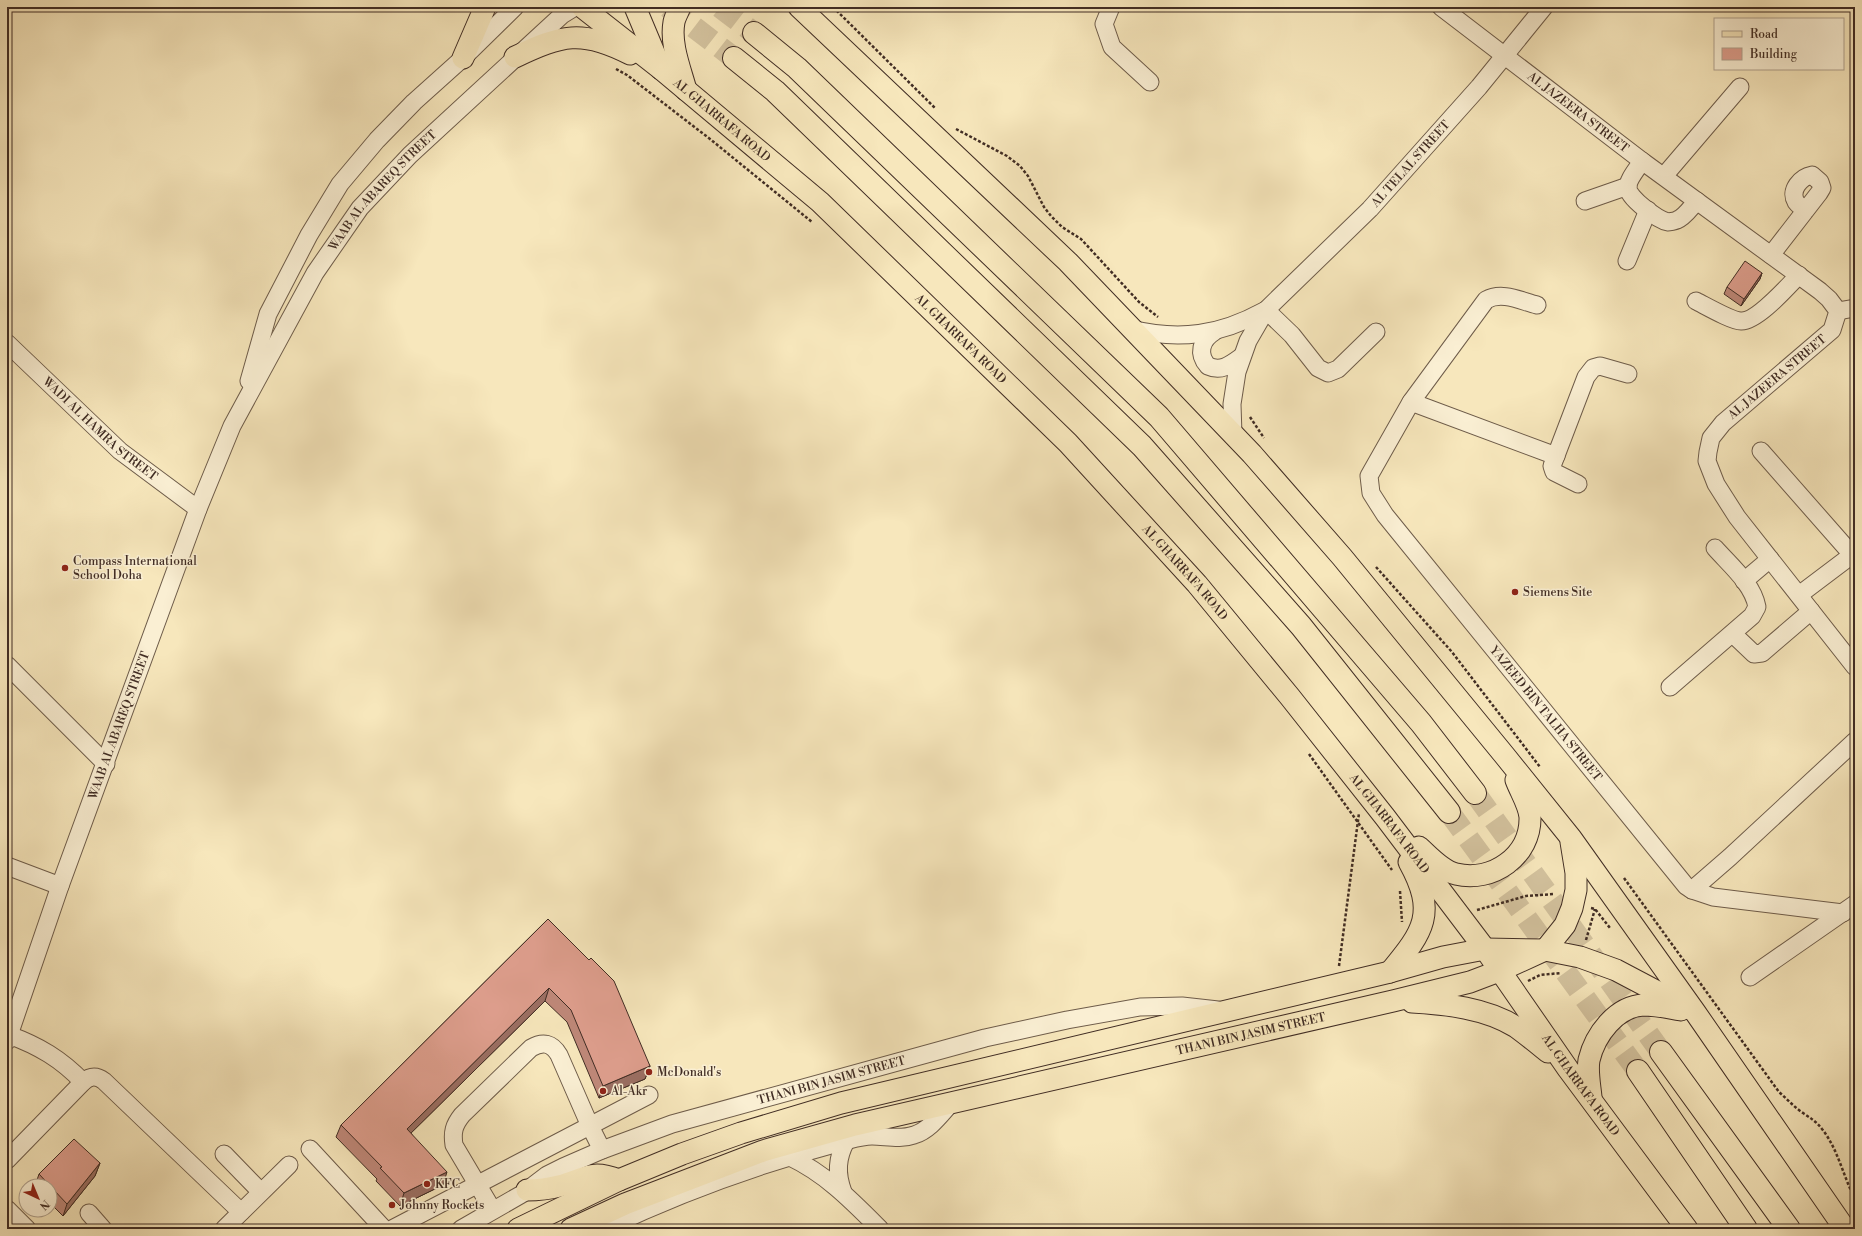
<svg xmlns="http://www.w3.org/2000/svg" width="1862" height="1236" font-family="'Libre Bodoni',serif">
<rect width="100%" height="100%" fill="#f7e7bc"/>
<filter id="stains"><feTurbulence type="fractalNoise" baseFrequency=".005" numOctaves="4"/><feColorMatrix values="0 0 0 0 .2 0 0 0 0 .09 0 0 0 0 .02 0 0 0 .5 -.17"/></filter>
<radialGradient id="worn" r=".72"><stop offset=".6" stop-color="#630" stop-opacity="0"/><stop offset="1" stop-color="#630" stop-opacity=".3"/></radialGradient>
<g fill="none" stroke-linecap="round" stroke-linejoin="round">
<g stroke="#d3c29e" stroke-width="22" stroke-dasharray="22 11" stroke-linecap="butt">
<polyline points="668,7 734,58"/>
<polyline points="720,7 754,33"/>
<polyline points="1475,793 1661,1052"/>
<polyline points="1449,812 1638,1071"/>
</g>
<defs>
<g id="minor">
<polyline points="1111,7 1104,24 1112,47 1150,82"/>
<path id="s1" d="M1441,7l201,154 178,130 9,8 9,12 -6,19 -109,93 -12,15 -3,14 -1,9 9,23 21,33 118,150"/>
<path d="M1642,161c-4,7 -15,19 -14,27 0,10 30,32 40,34 1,0 7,-1 9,-2 8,-3 14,-13 20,-19"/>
<polyline points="1664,176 1740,87"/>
<polyline points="1585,201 1628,186"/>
<path d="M1771,255l48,-62 3,-5 -2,-6 -8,-7c-11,2 -23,15 -16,27 2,3 7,6 9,9"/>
<polyline points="1627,261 1648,210"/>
<path d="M1696,301c10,5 36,20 45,20 16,1 47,-35 58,-46"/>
<path id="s2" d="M1537,305c-16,-4 -35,-14 -51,-5l-75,102 -42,74 2,17 14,22 301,371 6,4 21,7 130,16"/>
<polyline points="1266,310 1292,335 1318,368 1328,373 1338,369 1376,332"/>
<polyline points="1838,311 1855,308"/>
<path d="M1131,329c49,12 89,6 133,-18"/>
<path d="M1214,332c-13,8 -17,22 -6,34 13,6 22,-1 33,-9"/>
<path id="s3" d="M7,343l113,108 78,58"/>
<polyline points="249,381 268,314 309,235 340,184 377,140 414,102 463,58 515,7"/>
<polyline points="1411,402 1556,456"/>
<path id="s4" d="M1233,435l-1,-31 5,-32 11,-31 18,-31 104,-101 109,-122 65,-80"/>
<polyline points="1761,451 1855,558"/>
<polyline points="1578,484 1554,472 1552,466 1586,377 1593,368 1600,366 1628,374"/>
<polyline points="1744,581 1770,559"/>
<polyline points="1799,595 1852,555"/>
<polyline points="1733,634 1754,654 1762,653 1811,611"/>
<polyline points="7,665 106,764"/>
<path d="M1670,687l82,-71 5,-9c-4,-23 -27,-42 -42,-59"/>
<polyline points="7,866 60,886"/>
<polyline points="1692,890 1730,857 1855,741"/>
<polyline points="1750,977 1855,904"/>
<path d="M9,1035c30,11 52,24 74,47"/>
<path id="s5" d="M7,1041l53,-155 138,-377 34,-83 83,-153 45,-65 50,-53 152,-140 13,-8"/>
<polyline points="310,1149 384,1229"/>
<polyline points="224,1154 261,1192"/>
<path d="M790,1157c36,17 62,44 90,72"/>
<path d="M7,1160l76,-78c7,-6 13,-7 21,-1l137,131"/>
<path d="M843,1192c-7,-19 -6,-34 3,-51"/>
<polyline points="7,1209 27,1229"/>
<path d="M492,1209l-38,-64c-2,-13 0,-20 8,-30l69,-67c12,-7 21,-5 28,7l31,71 12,24"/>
<polyline points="89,1213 103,1229"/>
<polyline points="224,1229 289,1165"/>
<polyline points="392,1229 649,1095"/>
<path id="s6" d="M461,1229l61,-35 25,-19 16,-8 39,-17 70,-26 313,-86 82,-18 73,-13 42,-1 36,4"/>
<path d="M604,1229c77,-37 158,-66 241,-88 8,-2 18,-5 27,-5 14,0 28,4 42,-1 16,-5 27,-21 38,-33"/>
</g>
<g id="major">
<path id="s7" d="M582,7l79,62 159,133 248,241 129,141 93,113 95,120 100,132 83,120 119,160"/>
<polyline points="635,7 661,69"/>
<path d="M680,7c-2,5 -5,10 -6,15 -4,22 6,46 12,68"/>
<polyline points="799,7 1068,262 1252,454 1342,557 1505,756 1571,838 1695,1012 1845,1229"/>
<path d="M515,57c47,-22 66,-28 115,-3"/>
<polyline points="463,58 485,7"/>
<path d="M1419,847c10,9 23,24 37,27 36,9 75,-18 74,-57 -1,-12 -10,-26 -14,-37"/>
<path d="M1390,972c34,-41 47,-59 19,-110"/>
<path d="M1412,1002c34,2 74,6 104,25 11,8 22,17 32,25"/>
<path d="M1591,1097c-1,-11 -4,-25 -2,-37 6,-25 27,-54 55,-55 13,0 25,3 37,5"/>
<path d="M527,1190c11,0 21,-1 32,-4 27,-7 31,-17 60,-6"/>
<polyline points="518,1229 619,1180 682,1154 741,1133 841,1103 1390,972 1443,957 1485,949 1545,950 1580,957 1616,970 1690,1009"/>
<path id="s8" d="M571,1229l54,-25 138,-53 92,-26 538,-124 77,-19 29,-11 46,-21 20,-25 7,-17 4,-18v-17l-5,-31"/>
</g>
<g id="highway">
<polyline points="754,33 797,68 1159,417 1421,723 1475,793"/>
<polyline points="734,58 775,91 1142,446 1301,626 1449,812"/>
<polyline points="1661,1052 1789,1229"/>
<polyline points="1638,1071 1746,1229"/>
</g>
</defs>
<use href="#minor" stroke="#6e5c4a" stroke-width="19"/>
<use href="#major" stroke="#412d24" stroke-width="23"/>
<use href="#highway" stroke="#412d24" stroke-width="24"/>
<g stroke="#412d24" stroke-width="2.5" stroke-dasharray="3 2" stroke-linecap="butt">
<polyline points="833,7 936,109"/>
<polyline points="616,69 627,75 710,139 812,222"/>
<polyline points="956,129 1007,156 1020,166 1028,176 1044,207 1051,216 1062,227 1081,239 1139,302 1158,317"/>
<polyline points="1250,417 1264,438"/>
<polyline points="1376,567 1452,652 1540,767"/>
<polyline points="1309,754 1392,870"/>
<path d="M1624,878l155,214c8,7 15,15 24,21 7,5 13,8 19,16 16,20 21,47 33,70"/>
<polyline points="1400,891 1402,922"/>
<polyline points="1591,908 1595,909 1610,928"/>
<polyline points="1477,910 1526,896 1554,894"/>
<polyline points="1586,940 1595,909"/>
<polyline points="1339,966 1359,813"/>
<polyline points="1528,981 1540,975 1561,973"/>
</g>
<use href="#minor" stroke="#faefd3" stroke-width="17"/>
<use href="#major" stroke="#f7e7bc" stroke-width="21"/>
<use href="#highway" stroke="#f7e7bc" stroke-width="22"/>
</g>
<g fill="#bf8879" stroke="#412d24">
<polygon points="1762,273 1760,279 1741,306 1724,294 1727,287"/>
<polygon points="548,919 650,1066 645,1079 599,1098 567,1022 545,1001 411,1133 443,1185 400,1206 376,1181 377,1179 336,1137 341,1125"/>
<polygon points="100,1163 95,1176 63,1216 50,1203 50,1186 35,1186 39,1174"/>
</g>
<g fill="#9b6f63" stroke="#412d24">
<polygon points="1762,273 1760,279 1741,306 1744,299"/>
<polygon points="549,988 545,1001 402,1142 407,1129"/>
<polygon points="650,1066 645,1079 599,1098 603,1086"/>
<polygon points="100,1163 95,1176 63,1216 67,1204"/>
<polygon points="447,1172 443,1185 400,1206 404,1193"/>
</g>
<g fill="#de9e8d" stroke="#412d24">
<polygon points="1745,261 1762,273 1744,299 1727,287"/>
<polygon points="548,919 589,960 591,958 614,981 650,1066 603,1086 571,1010 549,988 407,1129 447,1172 404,1193 380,1168 382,1167 341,1125"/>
<polygon points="74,1139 100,1163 67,1204 39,1174"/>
</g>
<g fill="#8f2418" stroke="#faefd3" stroke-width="1.5">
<circle cx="65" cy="568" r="4"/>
<circle cx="1515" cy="592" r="4"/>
<circle cx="649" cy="1072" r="4"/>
<circle cx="603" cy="1091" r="4"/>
<circle cx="427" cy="1184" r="4"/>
<circle cx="392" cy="1205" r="4"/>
</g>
<g text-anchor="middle" stroke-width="3" stroke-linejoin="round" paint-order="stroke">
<g font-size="12" fill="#412d24" stroke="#faefd3">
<text dy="4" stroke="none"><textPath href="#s1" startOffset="173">AL JAZEERA STREET</textPath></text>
<text dy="4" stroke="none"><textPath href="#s7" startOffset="180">AL GHARRAFA ROAD</textPath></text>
<text dy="4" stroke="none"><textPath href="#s4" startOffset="338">AL TELAL STREET</textPath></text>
<text dy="4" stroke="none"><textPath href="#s5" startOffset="936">WAAB AL ABAREQ STREET</textPath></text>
<text dy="4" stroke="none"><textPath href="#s7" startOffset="504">AL GHARRAFA ROAD</textPath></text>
<text transform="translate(1777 377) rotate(-40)" y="4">AL JAZEERA STREET</text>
<text dy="4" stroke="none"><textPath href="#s3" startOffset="127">WADI AL HAMRA STREET</textPath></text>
<text dy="4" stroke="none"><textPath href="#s7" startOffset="828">AL GHARRAFA ROAD</textPath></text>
<text dy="4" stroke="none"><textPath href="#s2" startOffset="563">YAZEED BIN TALHA STREET</textPath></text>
<text dy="4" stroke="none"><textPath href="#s5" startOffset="335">WAAB AL ABAREQ STREET</textPath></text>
<text dy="4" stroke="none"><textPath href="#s7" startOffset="1152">AL GHARRAFA ROAD</textPath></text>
<text dy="4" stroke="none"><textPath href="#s8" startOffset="709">THANI BIN JASIM STREET</textPath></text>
<text dy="4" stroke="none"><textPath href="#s6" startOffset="402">THANI BIN JASIM STREET</textPath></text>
<text dy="4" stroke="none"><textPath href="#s7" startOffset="1476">AL GHARRAFA ROAD</textPath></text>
</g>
<g font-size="12" fill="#412d24" stroke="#faefd3" text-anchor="start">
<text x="73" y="565">Compass International<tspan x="73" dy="14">School Doha</tspan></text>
<text x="1523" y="596">Siemens Site</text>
<text x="657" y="1076">McDonald's</text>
<text x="611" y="1095">Al-Akr</text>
<text x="435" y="1188">KFC</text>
<text x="400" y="1209">Johnny Rockets</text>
</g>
</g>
<rect width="1862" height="1236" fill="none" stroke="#f7e7bc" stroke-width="24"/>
<rect x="8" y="8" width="1846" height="1220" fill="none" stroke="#412d24" stroke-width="2"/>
<rect x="12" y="12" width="1838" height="1212" fill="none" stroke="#412d24"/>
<rect x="1714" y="18" width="130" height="52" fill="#faefd3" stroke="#b0a18d"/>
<rect x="1722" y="31" width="20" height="6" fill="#f7e7bc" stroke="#b0a18d"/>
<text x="1750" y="38" font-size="12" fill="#412d24">Road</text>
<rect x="1722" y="48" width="20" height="12" fill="#de9e8d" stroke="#b0a18d"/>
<text x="1750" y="58" font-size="12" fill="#412d24">Building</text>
<g transform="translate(38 1198) rotate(136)"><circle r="19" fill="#faefd3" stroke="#b0a18d"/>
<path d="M0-3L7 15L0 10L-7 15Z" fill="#8f2418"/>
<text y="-6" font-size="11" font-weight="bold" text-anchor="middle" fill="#412d24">N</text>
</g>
<rect width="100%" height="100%" filter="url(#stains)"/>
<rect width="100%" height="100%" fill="url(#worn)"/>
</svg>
